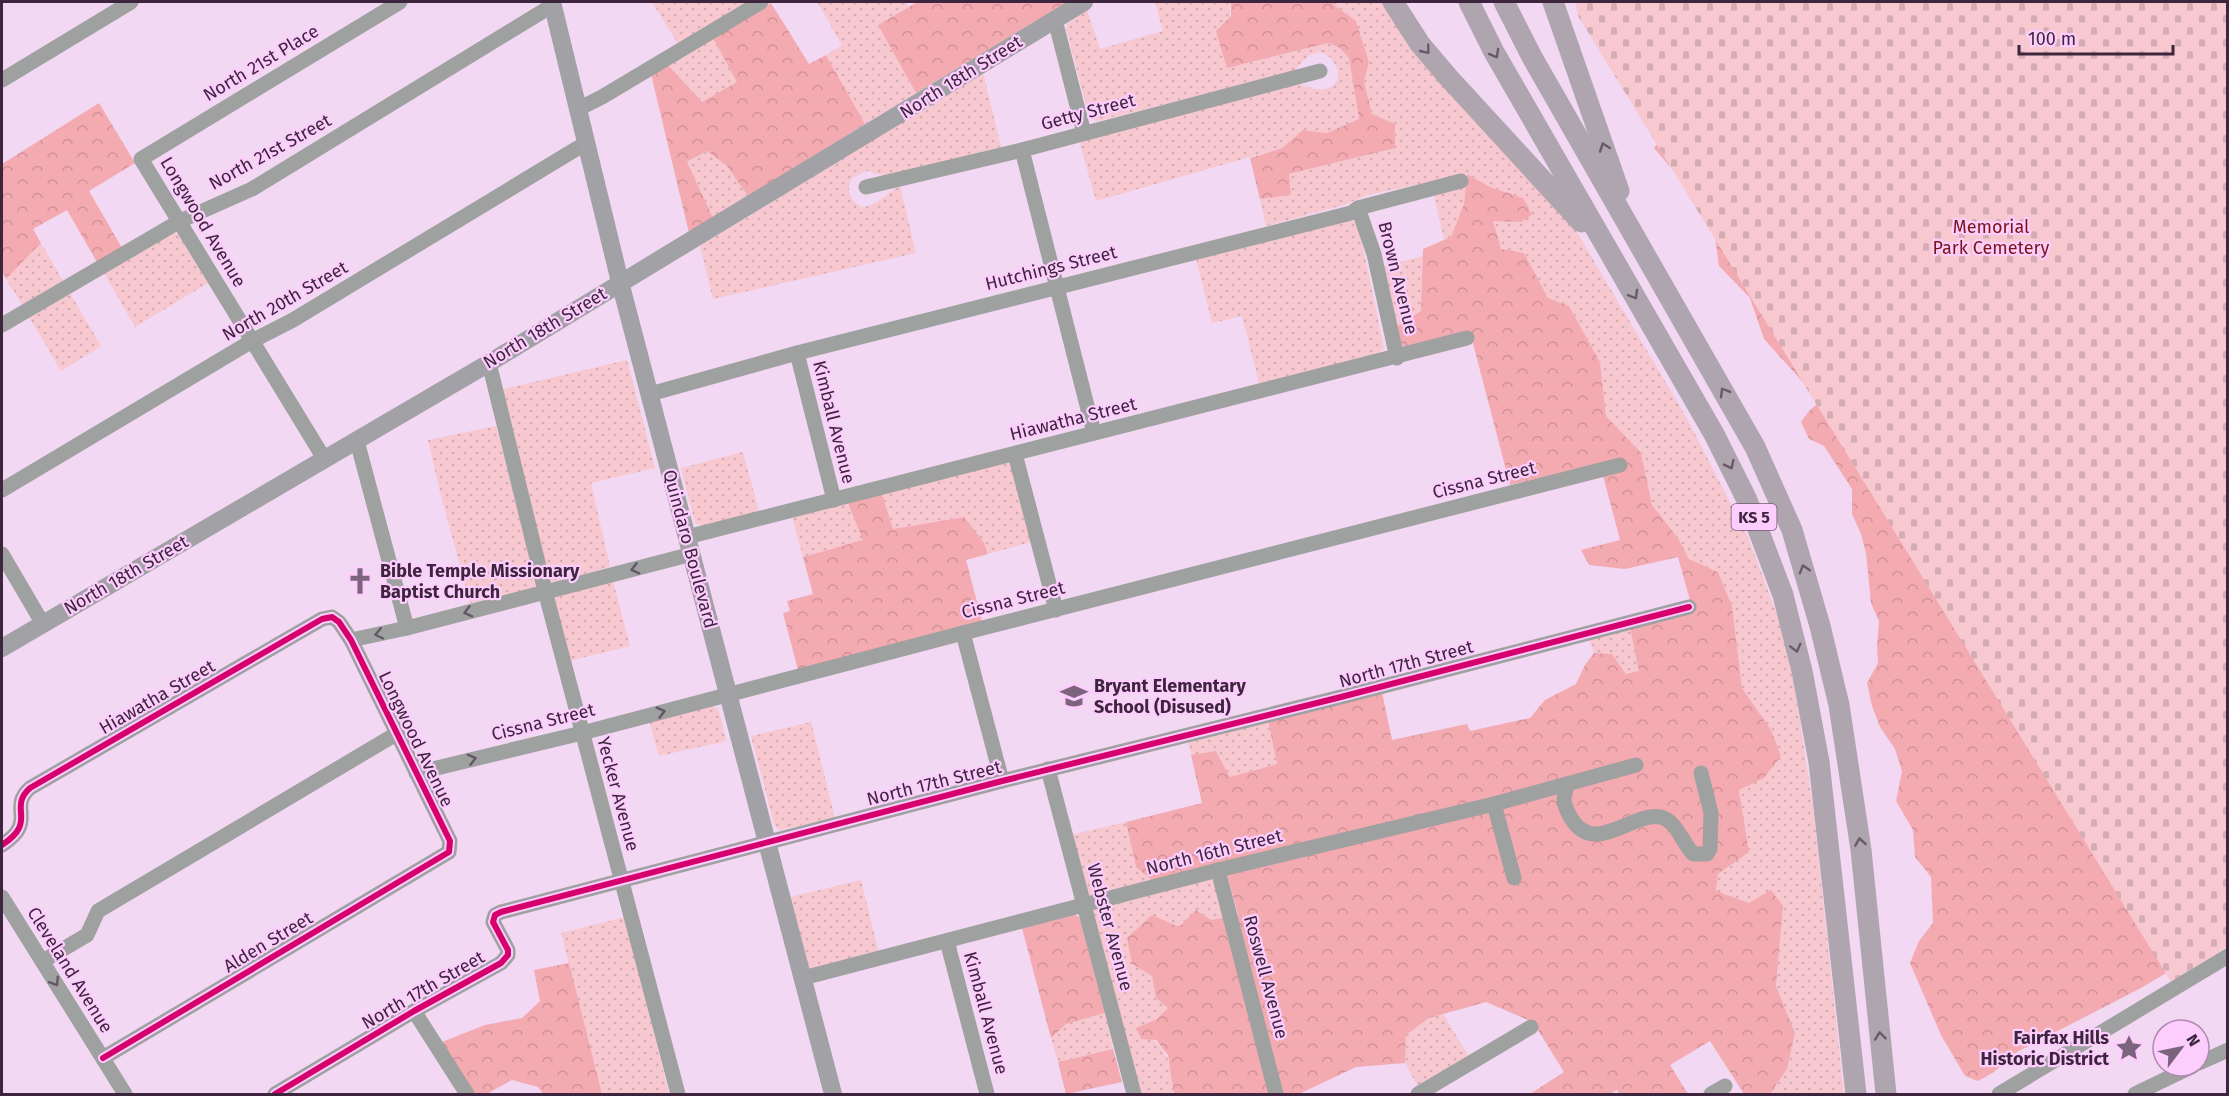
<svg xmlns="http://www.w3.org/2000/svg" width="2229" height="1096" font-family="'Fira Sans',sans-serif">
<defs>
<pattern id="grass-dots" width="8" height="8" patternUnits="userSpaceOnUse" patternTransform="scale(1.5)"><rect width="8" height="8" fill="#f7c8d0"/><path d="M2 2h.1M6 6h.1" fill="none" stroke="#d5acb4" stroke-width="1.8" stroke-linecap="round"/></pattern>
<pattern id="forest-crowns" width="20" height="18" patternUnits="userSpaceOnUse" patternTransform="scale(1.5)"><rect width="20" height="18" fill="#f3aab0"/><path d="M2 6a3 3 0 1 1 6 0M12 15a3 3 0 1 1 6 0" fill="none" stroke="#d19298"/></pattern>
<pattern id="cemetery-stones" width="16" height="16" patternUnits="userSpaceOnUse" patternTransform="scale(1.5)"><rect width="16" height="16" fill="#f7c8d0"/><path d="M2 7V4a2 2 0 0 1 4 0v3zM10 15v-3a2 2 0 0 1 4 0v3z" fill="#d5acb4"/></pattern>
</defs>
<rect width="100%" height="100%" fill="#f2d8f3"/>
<g fill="url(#grass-dots)">
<polygon points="652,2 752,2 679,45"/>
<polygon points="817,2 906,2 909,6 878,25 916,93 865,124 826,55 842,45"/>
<path d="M1155,2h76l-4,66 101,-25 12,5 9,10 10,62 -32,13 -24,-3 -21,18 -186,53 -17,-61 218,-56c9,1 19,7 28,5 23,-4 12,-33 -5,-37l-11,3 -14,15 -7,3 -190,48 -6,-2 -4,-6 -22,-84 1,-5 20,-14 13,39 63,-18z"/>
<polygon points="1333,2 1386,2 1572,224 1685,415 1748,537 1778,617 1789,658 1800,721 1813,806 1844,1094 1770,1094 1787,1069 1795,1033 1776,987 1783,906 1749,903 1716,892 1718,874 1749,852 1739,789 1764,778 1771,730 1742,688 1732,606 1718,572 1689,559 1678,538 1652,505 1641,453 1606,416 1600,362 1569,306 1548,298 1524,253 1501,250 1493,221 1521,221 1523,198 1490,187 1467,174 1368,195 1344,205 1266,226 1260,199 1291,195 1289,174 1394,148 1372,114 1364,81 1369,62 1356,21 1334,5"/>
<polygon points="713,38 738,82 702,102 667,64"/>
<path d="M983,73l18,74 -116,29 -18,-5 -15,7c-3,7 -5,12 -1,19 13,25 35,-5 49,-11l16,67 -203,46 -13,-53z"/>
<polygon points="707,151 727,166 748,196 713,218 687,163"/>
<polygon points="1466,186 1464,204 1451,237 1444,240 1434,195"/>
<polygon points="1348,219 1355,222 1359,229 1384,348 1379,353 1259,383 1242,316 1212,323 1196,258"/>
<polygon points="173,233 178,234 208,283 135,327 104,273"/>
<polygon points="41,243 63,281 22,305 6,279"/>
<polygon points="1423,256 1421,311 1397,326 1381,267"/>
<polygon points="70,293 101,346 61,371 29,317"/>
<polygon points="627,360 655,468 591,483 610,567 551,583 547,580 499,390"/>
<polygon points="496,426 537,583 534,588 470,603 438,484 428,440"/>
<polygon points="743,452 759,512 702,526 695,523 681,468"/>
<polygon points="1007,461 1012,465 1031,542 988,554 984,543 963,517 893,529 882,494"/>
<polygon points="848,503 864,540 803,557 792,516"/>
<polygon points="613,581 630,646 569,661 552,599 556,595"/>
<polygon points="1630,628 1640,671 1626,674 1612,654 1594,653 1589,639"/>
<polygon points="712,705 719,711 726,741 659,756 649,720"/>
<polygon points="1268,720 1277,764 1230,777 1216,751 1191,755 1188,740"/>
<polygon points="811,722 835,818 779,830 774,824 751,736"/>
<polygon points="1126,822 1136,867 1153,881 1090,897 1070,835"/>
<path d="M1210,878l4,5 9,35 -43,9 -48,37 20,12 4,22 12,10 -11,12 -21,9c35,20 33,28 38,65h-34l-49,-184z"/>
<polygon points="861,880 879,953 810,970 807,969 790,897"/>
<polygon points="625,917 669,1094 602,1094 561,933"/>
<polygon points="1105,1013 1113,1049 1058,1062 1051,1038 1066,1024"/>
<polygon points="1443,1014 1469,1057 1418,1087 1405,1063 1406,1035 1429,1018"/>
</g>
<g fill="url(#forest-crowns)">
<polygon points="917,2 1067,2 916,93 878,25"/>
<polygon points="1231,2 1333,2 1334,5 1356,21 1369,62 1364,81 1372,114 1395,124 1395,148 1289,174 1291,195 1260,199 1250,158 1282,148 1303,130 1327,133 1359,119 1349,58 1340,48 1328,43 1227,68 1216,31 1231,16"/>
<polygon points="771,3 809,64 826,55 865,124 748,196 727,166 707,151 687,162 713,218 689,233 651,74 667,64 702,102 737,82 713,38"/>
<polygon points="99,103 135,163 89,191 122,248 97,262 67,210 33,229 41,243 6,279 2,271 2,164"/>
<polygon points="1660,140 2220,941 2141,988 2017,1052 1994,1072 1978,1081 1965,1076 1941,1035 1910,963 1919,941 1933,923 1931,877 1915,857 1913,830 1896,801 1902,771 1895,749 1880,727 1872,706 1867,683 1878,663 1877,646 1879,621 1871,603 1866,553 1861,534 1852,514 1852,489 1824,446 1809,439 1801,422 1809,411 1818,403 1811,391 1764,339 1750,298 1719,266 1715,236 1679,177 1654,148"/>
<polygon points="1467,174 1490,187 1523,198 1532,215 1521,222 1493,221 1501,249 1524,253 1548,298 1569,306 1600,362 1606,416 1641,453 1652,505 1678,538 1689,559 1718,572 1732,606 1742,688 1771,730 1781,756 1764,778 1739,790 1749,852 1718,874 1716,891 1749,903 1771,890 1783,906 1776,986 1795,1033 1787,1069 1770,1094 1744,1094 1710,1041 1670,1065 1688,1094 1619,1094 1617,1090 1610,1094 1530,1094 1564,1072 1533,1022 1486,1002 1429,1018 1406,1035 1405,1063 1356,1067 1299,1094 1174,1094 1168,1055 1156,1040 1141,1039 1136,1028 1157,1019 1168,1008 1156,998 1152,976 1132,964 1127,938 1152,915 1179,927 1196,910 1211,920 1238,915 1224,863 1153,881 1136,867 1126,822 1202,803 1191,755 1216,751 1230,777 1277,764 1268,720 1382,692 1392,740 1467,724 1470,731 1530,718 1545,700 1576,684 1585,665 1594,653 1612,654 1626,674 1639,671 1630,628 1693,611 1678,557 1625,569 1589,565 1581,550 1620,540 1600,464 1510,485 1470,332 1405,348 1401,344 1397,326 1421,311 1423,249 1451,237 1464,204"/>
<polygon points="882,494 893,529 964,517 984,543 988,554 966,560 982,621 798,670 783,613 790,611 787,601 813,594 803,557 863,540 848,503"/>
<polygon points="1074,914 1080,918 1105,1013 1066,1024 1051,1038 1022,928"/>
<polygon points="569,963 602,1094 543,1094 538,1087 512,1080 487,1094 475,1094 442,1042 485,1025 522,1018 540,1001 534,970"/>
<polygon points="1113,1049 1122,1082 1066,1094 1058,1062"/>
</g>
<polygon fill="url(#cemetery-stones)" points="1575,2 2227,2 2227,947 2171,982 1578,16"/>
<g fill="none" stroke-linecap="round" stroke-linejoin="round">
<g stroke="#9fa1a0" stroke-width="15">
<polyline points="1055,20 1084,133"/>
<polyline points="2,80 131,2"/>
<polyline points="578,109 602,97 761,2"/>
<polyline points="1022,150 1094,433"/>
<polyline points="866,187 1022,150 1320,71"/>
<polyline points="1358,208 1374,254 1397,358"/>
<polyline points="2,325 180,221 252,189 553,5"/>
<polyline points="797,353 834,500"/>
<polyline points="489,363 545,591 678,1094"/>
<polyline points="650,394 797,353 1351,213 1358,208 1461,181"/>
<polyline points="357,441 407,628"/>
<polyline points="1015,454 1056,610"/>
<polyline points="325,460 141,159 400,2"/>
<polyline points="2,490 252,341 293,320 586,143"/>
<polyline points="687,537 1467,338"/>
<polyline points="2,554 43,624"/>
<polyline points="963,633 1002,781"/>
<polyline points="351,640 407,628 692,554"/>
<polyline points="1048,769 1134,1094"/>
<polyline points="416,773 582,733 963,633 1620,465"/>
<path d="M1568,784c-6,15 -5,20 3,34 23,39 61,-6 89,-1 15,2 23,26 33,37h14l3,-5 1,-36 -10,-40"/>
<polyline points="1494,804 1514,878"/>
<path d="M2,845c6,-4 14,-10 17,-17 7,-13 -6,-25 11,-40l292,-169 10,-2 7,5 12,18 99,201 -1,11 -346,206"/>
<polyline points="1218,870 1276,1094"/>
<polyline points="2,897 125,1094"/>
<polyline points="947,941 987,1094"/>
<polyline points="43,961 87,935 98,911 396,734"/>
<polyline points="803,978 1218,870 1494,804 1636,765"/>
<polyline points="414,1011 467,1094"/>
<polyline points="2199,1063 2228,1050"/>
<polyline points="275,1094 414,1011 501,963 508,955 508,950 493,922 495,915 501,912 1002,781 1337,698 1689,607"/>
<polyline points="1418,1094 1531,1027"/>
<polyline points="1711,1094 1725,1086"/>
<polyline points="1999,1094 2228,956"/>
<polyline points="2135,1094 2193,1066"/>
</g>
<g stroke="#a2a1a5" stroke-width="18">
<polyline points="552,2 620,282 833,1094"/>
<polyline points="2,648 489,363 1084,2"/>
</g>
<g stroke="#aea5af" stroke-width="21">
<polyline points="1393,2 1420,44 1448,77 1581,222"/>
<polyline points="1469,2 1494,52 1714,434 1747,500 1783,595 1802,671 1819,762 1856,1094"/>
<polyline points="1504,2 1532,57 1755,447 1792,530 1820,626 1839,705 1861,850 1886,1094"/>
<polyline points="1553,2 1619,191"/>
</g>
<defs>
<g id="cycleway">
<path d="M2,845c6,-4 14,-10 17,-17 7,-13 -6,-25 11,-40l292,-169 10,-2 7,5 12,18 99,201 -1,11 -346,206"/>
<polyline points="275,1094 414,1011 501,963 508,955 508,950 493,922 495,915 501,912 1002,781 1337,698 1689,607"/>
</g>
</defs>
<use href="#cycleway" stroke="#fdcdfe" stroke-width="10"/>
<use href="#cycleway" stroke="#d6006c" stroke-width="6"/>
</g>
<defs><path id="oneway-chevron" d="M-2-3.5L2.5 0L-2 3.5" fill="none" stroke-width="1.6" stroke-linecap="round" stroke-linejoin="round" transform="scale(1.5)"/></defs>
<g stroke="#6a596b">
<use href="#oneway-chevron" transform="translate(1426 50) rotate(51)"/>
<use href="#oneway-chevron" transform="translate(1495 54) rotate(61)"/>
<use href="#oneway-chevron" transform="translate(1604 147) rotate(-110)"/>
<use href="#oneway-chevron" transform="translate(1634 295) rotate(60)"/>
<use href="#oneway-chevron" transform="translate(1724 392) rotate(-120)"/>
<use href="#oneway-chevron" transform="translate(1730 465) rotate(64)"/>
<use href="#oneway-chevron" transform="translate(1804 569) rotate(-107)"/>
<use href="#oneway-chevron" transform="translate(1796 648) rotate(76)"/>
<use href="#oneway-chevron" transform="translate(1860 842) rotate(-99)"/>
<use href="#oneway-chevron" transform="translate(1880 1036) rotate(-96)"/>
</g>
<g stroke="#645765">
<use href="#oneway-chevron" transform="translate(635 569) rotate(166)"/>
<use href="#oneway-chevron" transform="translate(468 612) rotate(165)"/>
<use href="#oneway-chevron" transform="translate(379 634) rotate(168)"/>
<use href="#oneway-chevron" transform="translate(661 712) rotate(-15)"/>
<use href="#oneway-chevron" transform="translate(472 759) rotate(-14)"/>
<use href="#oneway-chevron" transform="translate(55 982) rotate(58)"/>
</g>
<defs>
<symbol id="church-bare" viewBox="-9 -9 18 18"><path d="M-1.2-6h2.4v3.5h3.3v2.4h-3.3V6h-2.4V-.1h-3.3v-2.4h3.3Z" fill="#7c647d" stroke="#fdcdfe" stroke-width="2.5" paint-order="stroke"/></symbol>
<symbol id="school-bare" viewBox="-9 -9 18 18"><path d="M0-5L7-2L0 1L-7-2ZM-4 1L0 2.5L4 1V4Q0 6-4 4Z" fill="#7c647d" stroke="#fdcdfe" stroke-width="2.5" paint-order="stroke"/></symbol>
<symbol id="sight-bare" viewBox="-9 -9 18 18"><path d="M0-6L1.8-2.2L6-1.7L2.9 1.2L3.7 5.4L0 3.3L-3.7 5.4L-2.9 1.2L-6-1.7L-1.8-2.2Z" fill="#7c647d" stroke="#fdcdfe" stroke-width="2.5" paint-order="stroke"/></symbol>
</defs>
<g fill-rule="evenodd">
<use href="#church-bare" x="341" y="562" width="38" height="38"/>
<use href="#school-bare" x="1055" y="677" width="38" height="38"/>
<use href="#sight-bare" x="2110" y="1029" width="38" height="38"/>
</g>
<g text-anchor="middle" stroke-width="4.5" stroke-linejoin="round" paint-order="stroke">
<rect fill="#fdcdfe" stroke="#775877" stroke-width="1.5" x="1731.5" y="504" width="45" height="26" rx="4.5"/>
<g font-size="16" font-weight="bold" fill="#3d263d">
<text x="1754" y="523">KS 5</text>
</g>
<g font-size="18" fill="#3d263d" stroke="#fdcdfe">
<text transform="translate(261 63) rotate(-31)" y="6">North 21st Place</text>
<text transform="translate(961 77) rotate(-32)" y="6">North 18th Street</text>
<text transform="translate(1088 112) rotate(-15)" y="6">Getty Street</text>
<text transform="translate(270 152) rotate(-29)" y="6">North 21st Street</text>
<text transform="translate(203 222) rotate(59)" y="6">Longwood Avenue</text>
<text transform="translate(1051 268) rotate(-14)" y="6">Hutchings Street</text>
<text transform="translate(1398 278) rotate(76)" y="6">Brown Avenue</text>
<text transform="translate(285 301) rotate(-30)" y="6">North 20th Street</text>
<text transform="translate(545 328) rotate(-31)" y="6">North 18th Street</text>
<text transform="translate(1073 419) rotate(-14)" y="6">Hiawatha Street</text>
<text transform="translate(834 422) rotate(76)" y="6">Kimball Avenue</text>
<text transform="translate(1484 480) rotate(-14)" y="6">Cissna Street</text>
<text transform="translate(690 549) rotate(75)" y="6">Quindaro Boulevard</text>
<text transform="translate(126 575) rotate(-30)" y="6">North 18th Street</text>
<text transform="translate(1013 600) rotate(-14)" y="6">Cissna Street</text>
<text transform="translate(1406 664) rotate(-15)" y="6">North 17th Street</text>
<text transform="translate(157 697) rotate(-30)" y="6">Hiawatha Street</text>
<text transform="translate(543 722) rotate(-14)" y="6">Cissna Street</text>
<text transform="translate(416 739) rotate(64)" y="6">Longwood Avenue</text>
<text transform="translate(934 783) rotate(-14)" y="6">North 17th Street</text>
<text transform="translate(618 794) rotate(75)" y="6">Yecker Avenue</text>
<text transform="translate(1214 852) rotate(-14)" y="6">North 16th Street</text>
<text transform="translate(1110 927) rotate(75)" y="6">Webster Avenue</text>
<text transform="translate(268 942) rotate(-31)" y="6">Alden Street</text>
<text transform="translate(70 970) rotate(58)" y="6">Cleveland Avenue</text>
<text transform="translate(1266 977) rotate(75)" y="6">Roswell Avenue</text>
<text transform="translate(423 990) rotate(-30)" y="6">North 17th Street</text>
<text transform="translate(986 1013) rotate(75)" y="6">Kimball Avenue</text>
</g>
<g font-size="18" fill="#7a1416" stroke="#fdcdfe">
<text x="1991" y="233">Memorial<tspan x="1991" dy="21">Park Cemetery</tspan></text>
</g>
<g font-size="18" font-weight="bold" fill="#3d263d" stroke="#fdcdfe" text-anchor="start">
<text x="380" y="577">Bible Temple Missionary<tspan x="380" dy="21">Baptist Church</tspan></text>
<text x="1094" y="692">Bryant Elementary<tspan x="1094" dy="21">School (Disused)</tspan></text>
<text x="2109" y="1044" text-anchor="end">Fairfax Hills<tspan x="2109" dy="21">Historic District</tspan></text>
</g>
</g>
<rect width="2229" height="1096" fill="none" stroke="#3d263d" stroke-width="6"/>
<g transform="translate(2181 1048) rotate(58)"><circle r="28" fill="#fdcdfe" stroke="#b08ab1" stroke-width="1.5"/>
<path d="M0-4.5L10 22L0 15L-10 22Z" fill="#7c647d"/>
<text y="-9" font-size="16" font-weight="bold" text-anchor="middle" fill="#3d263d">N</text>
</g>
<path d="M2019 45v9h154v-9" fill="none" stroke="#3d263d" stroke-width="3"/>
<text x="2028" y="45" font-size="18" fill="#3d263d" stroke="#fdcdfe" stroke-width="4.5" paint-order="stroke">100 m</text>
</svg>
